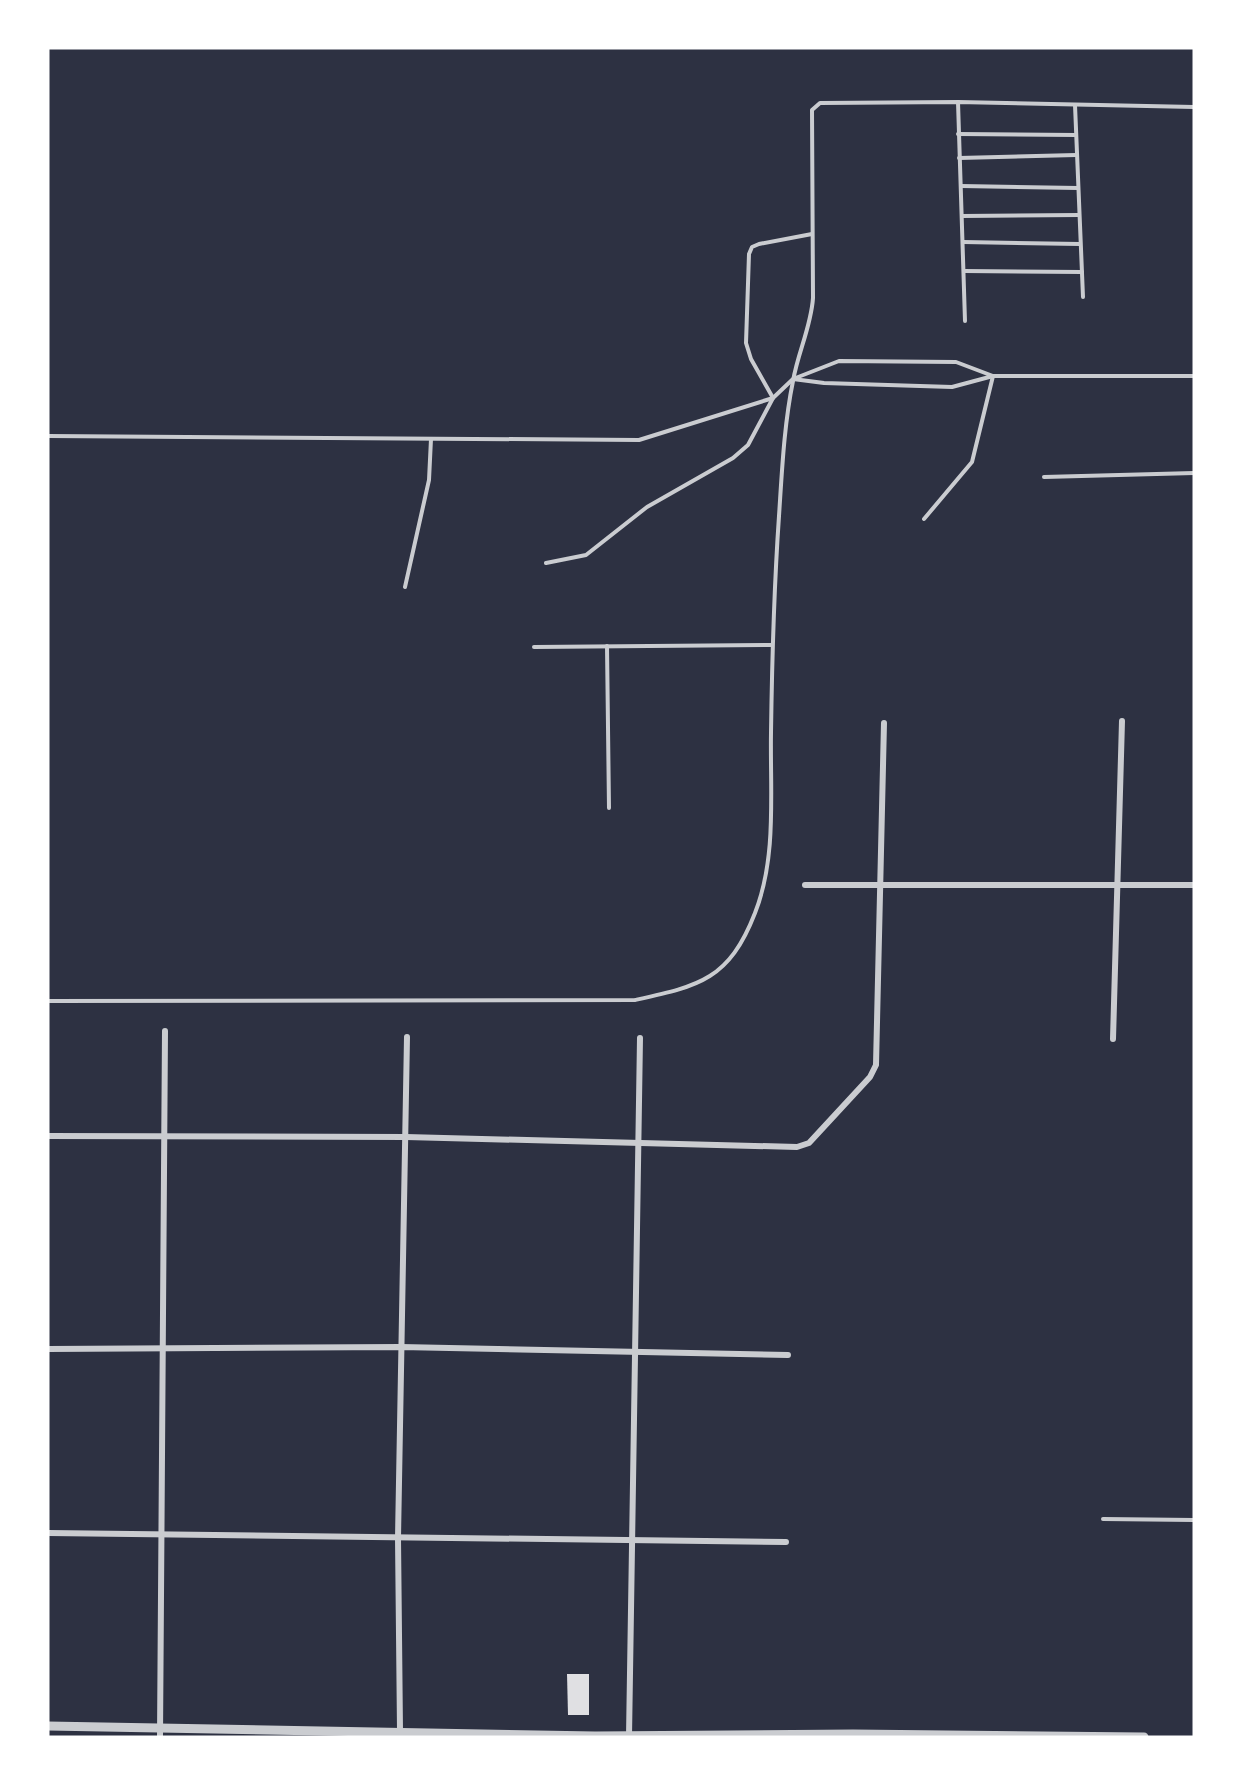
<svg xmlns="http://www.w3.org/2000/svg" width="1242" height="1785" font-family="'Work Sans',sans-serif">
<rect width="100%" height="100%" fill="#2d3142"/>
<polygon fill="#e0e0e3" points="567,1674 589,1674 589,1715 568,1715"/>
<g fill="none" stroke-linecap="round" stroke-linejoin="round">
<g stroke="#caccd0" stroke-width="4">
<polyline points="958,102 965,321"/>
<polyline points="1075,105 1083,297"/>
<polyline points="958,134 1076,135"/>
<polyline points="959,158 1076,155"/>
<polyline points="961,186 1078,188"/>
<polyline points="962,216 1079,215"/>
<polyline points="963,242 1080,244"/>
<polyline points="964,271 1082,272"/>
<polyline points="48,436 639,440 773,398 793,379 839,361 956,362 993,376 952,387 824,383 793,379"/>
<polyline points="1044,477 1194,473"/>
<polyline points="924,519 972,462 993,376 1194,376"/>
<polyline points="546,563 586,555 647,507 733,458 748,445 773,398 751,359 746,343 749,254 752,247 759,244 812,234"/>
<polyline points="405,587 429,480 431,439"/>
<polyline points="607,646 609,808"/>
<polyline points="534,647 772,645"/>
<path d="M48,1001l587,-1c64,-14 94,-20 120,-87 22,-56 15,-120 16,-180 1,-72 3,-145 8,-217 3,-45 5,-91 14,-135 5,-29 18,-54 20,-83l-1,-188 8,-7 138,-1 236,5"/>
<polyline points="1103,1519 1194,1520"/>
</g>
<g stroke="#caccd0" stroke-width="6">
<polyline points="805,885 1194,885"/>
<polyline points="1113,1039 1122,721"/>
<polyline points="48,1136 406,1137 797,1147 809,1143 870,1077 876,1065 884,723"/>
<polyline points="48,1349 401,1347 788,1355"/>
<polyline points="48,1533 786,1542"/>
<polyline points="400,1731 398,1538 407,1037"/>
<polyline points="160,1737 165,1031"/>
<polyline points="629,1737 640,1038"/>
</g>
<polyline stroke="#caccd0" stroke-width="9" points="48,1726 595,1736 853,1734 1144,1737"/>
</g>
<rect width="1242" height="1785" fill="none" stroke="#ffffff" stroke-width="99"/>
</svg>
